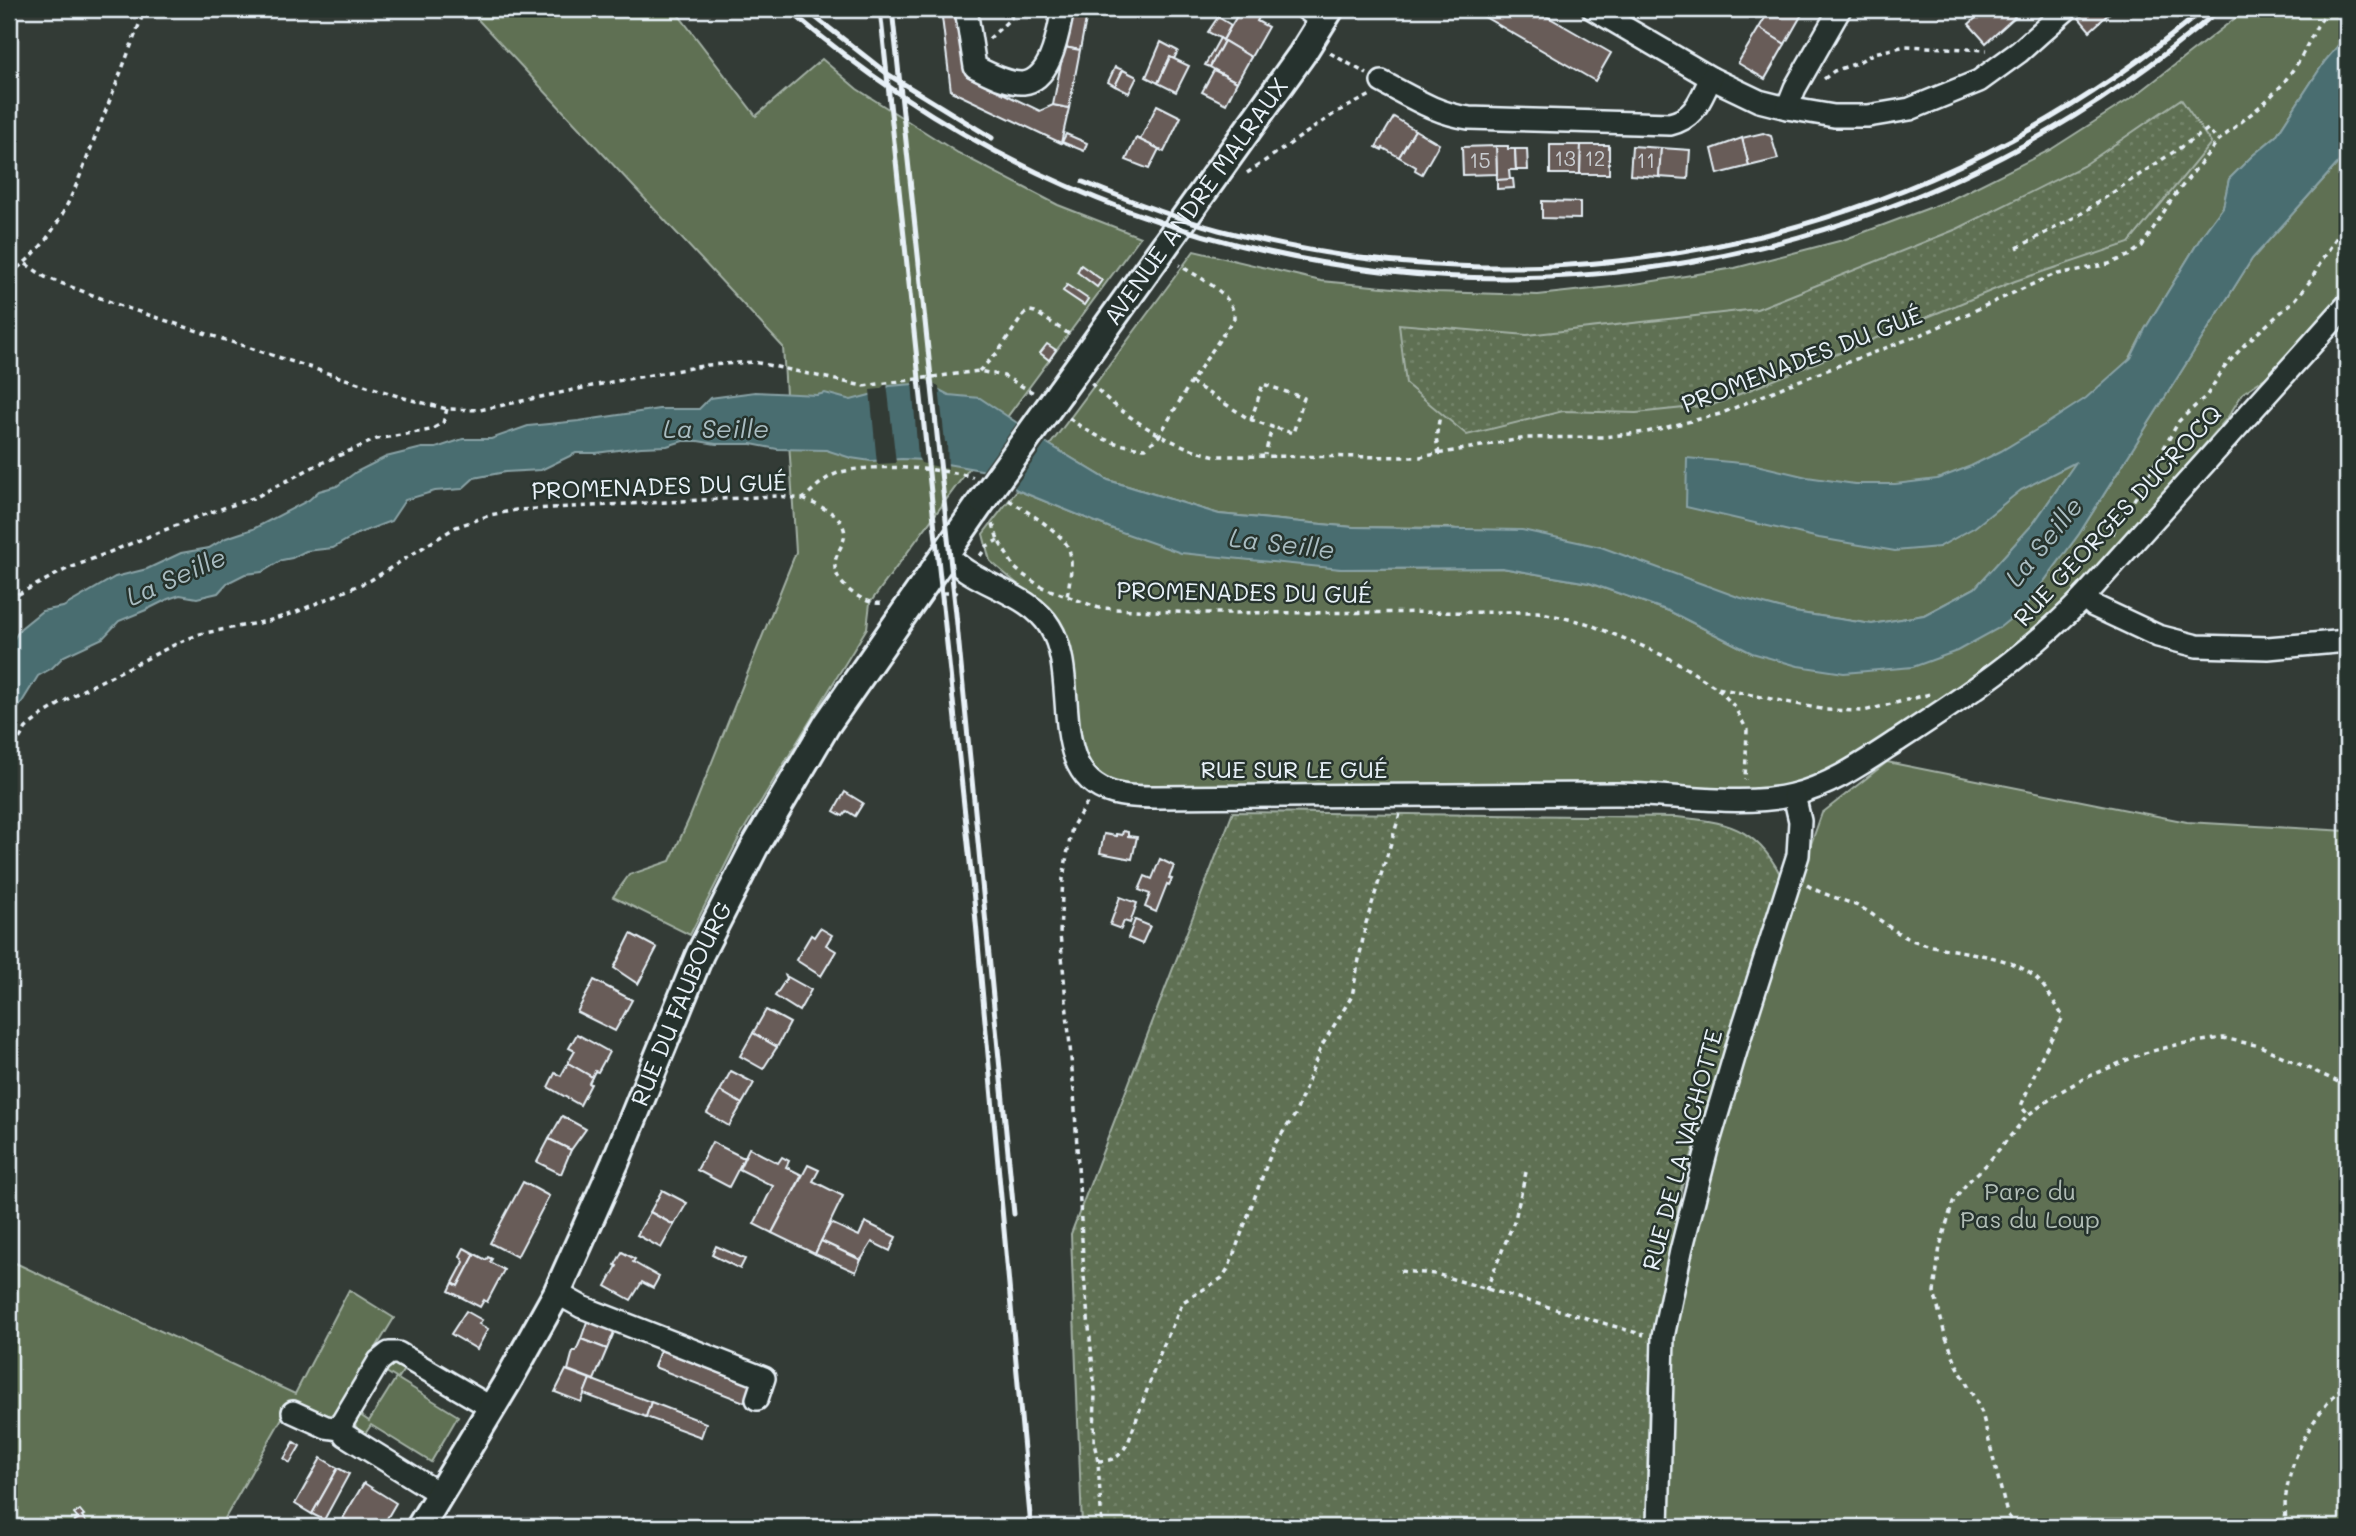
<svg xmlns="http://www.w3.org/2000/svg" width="2356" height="1536" font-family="Mali,sans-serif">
<defs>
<pattern id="garden-dots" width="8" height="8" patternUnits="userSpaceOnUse" patternTransform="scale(1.75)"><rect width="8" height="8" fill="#5e7052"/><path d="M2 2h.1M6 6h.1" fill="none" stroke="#75856c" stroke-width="1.8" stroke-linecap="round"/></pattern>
</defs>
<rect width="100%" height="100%" fill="#333b36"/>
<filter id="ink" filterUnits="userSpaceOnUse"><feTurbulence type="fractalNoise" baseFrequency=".0143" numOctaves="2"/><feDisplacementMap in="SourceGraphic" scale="14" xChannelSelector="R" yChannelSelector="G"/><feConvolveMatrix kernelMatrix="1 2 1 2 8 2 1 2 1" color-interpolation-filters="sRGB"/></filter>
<g filter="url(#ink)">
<g fill="#5e7052" stroke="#a3b0a5" stroke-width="2">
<polygon points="468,9 674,9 756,116 822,59 857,89 958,153 1058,205 1140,237 870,603 867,628 741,834 690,935 613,897 629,875 670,861 690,817 796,552 783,347"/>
<polygon points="2247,9 2347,9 2347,35 2325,61 2276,136 2252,156 2229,179 2223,207 2203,234 2145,329 2077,461 2033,524 1975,588 1924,615 1872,624 1794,612 1452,528 1353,527 1219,514 1108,480 1050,445 1194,251 1321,281 1435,292 1538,295 1629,285 1735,268 1843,240 1948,201 2050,150 2136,95"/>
<polygon points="2347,153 2347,287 2268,376 2243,393 2228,417 2112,555 2052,617 1973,683 1876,744 1804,783 1759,792 1122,786 1098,776 1080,752 1071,648 1063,629 1052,613 990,561 983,534 1017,490 1113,529 1341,569 1502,568 1589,583 1669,611 1752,653 2025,607 2079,534 2252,259"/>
<polygon points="1887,762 2187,822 2347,831 2347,1527 1667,1527 1672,1346 1689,1256 1725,1119 1777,940 1822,813"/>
<polygon points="9,1260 295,1394 349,1290 394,1318 330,1424 290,1404 220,1527 9,1527"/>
<polygon points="399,1364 406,1366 398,1379 458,1416 431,1462 371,1425 363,1437 355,1425 357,1413 369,1421 396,1378 383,1370 389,1366"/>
</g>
<g fill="url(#garden-dots)" stroke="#a3b0a5" stroke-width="2">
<polygon points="2181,99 2211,143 2129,243 2015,281 1713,405 1636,413 1563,411 1467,435 1406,384 1399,324 1527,335 1757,309 1957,229 2083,166"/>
<path d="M1233,812l444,5c48,5 78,9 103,57l-99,315 -32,198 -3,140h-564l-11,-293z"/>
</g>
<polygon fill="#4a6d6f" stroke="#89a2a6" stroke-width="2" points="2347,35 2347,153 2252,259 2079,534 2025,607 1999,628 1957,651 1913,667 1844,673 1798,666 1752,653 1669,611 1589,583 1502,568 1341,569 1181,553 1113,529 1017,490 992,472 924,460 902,459 871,461 851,458 826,450 777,449 751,444 716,444 698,441 683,441 667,446 641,447 596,453 576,453 541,470 505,472 474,478 462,489 435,491 405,500 391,521 357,534 333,548 306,551 292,558 282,560 262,572 245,574 227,583 218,593 197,598 180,595 168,599 146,610 119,621 103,638 64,656 52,668 38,676 9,723 9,646 21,628 42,611 63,607 115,577 147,569 181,553 209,548 226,538 253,529 309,500 319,491 337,486 356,472 386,457 422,448 436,448 463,439 491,439 528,426 579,421 659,409 699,409 710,398 755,392 817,395 825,393 851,400 881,392 889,386 926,383 949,395 980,398 1050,445 1108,480 1219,514 1353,527 1522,530 1601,547 1738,597 1794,612 1872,624 1924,615 1975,588 2033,524 2076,462 2021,490 1975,527 1939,547 1895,551 1819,538 1686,507 1687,458 1752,464 1807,477 1855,484 1895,484 1937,479 1971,466 2001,451 2046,424 2086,398 2131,358 2145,329 2203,234 2223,207 2229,179 2252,156 2276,136 2325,61"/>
<g fill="#333b36">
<polygon points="926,380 939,387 945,442 947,442 948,469 921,463 918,457 912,381"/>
<polygon points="887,383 896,463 877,464 870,390 880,389"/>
<polygon points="1019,420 1048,440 1012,491 991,476 980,474"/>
</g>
<g fill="#685c58" stroke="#e8f1f8" stroke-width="2">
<polygon points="941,9 958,9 967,76 1040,111 1053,105 1069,108 1061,143 951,91"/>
<polygon points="1072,9 1088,9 1080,50 1064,47"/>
<polygon points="1241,9 1251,9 1261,14 1257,21 1268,27 1251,57 1223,40"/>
<polygon points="1471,9 1534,9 1611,53 1595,81"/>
<polygon points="1770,9 1805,9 1785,44 1759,28"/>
<polygon points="1986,9 2008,9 2015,17 1986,43 1969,24"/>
<polygon points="2090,9 2114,9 2090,31 2079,18"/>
<polygon points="1218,17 1231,25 1223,40 1208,32"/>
<polygon points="1759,28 1785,44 1765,79 1738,63"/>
<polygon points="1220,38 1224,41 1210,67 1205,65"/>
<polygon points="1224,41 1251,57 1237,82 1210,67"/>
<polygon points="1161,42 1178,51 1174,59 1170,57 1158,83 1146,77"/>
<polygon points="1064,47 1080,50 1069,108 1053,105"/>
<polygon points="1170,57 1189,66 1176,92 1158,83"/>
<polygon points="1115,67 1123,70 1115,86 1108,82"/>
<polygon points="1123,70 1137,77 1129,93 1115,86"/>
<polygon points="1214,70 1237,82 1226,104 1202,92"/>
<polygon points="1157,105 1181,117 1164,152 1140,140"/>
<polygon points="1394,117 1415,130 1399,157 1383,148 1382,150 1376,147"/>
<polygon points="1415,130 1439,144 1422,174 1415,170 1416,167 1399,157"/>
<polygon points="1763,133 1771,136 1778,159 1749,166 1742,138"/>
<polygon points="1066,134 1087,143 1084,151 1062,142"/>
<polygon points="1136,138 1159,149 1149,169 1126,160"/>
<polygon points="1742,138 1749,166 1718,174 1712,149"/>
<polygon points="1550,145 1581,145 1580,174 1550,174"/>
<polygon points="1581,145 1609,145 1609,174 1580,174"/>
<polygon points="1496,146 1508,146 1508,149 1515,149 1516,170 1509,170 1510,180 1497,180"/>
<polygon points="1496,146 1497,174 1463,175 1462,147"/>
<polygon points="1632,146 1661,148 1659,177 1630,175"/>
<polygon points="1661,148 1690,150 1688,179 1659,177"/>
<polygon points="1515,149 1527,149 1528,170 1516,170"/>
<polygon points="1510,179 1513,179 1514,188 1497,189 1497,180"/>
<polygon points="1542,201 1580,202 1580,219 1542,218"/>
<polygon points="1081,265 1102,280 1097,287 1077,272"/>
<polygon points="1067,285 1088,299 1084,305 1063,291"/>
<polygon points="1047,344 1056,350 1049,360 1040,353"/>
<polygon points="845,792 863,803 855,816 847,811 843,816 834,811"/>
<polygon points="1123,831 1128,832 1128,836 1137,837 1132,859 1100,853 1104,834 1116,836 1116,834 1122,835"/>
<polygon points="1160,859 1174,866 1169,878 1172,879 1169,885 1167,884 1156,912 1145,907 1150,894 1139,890 1145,876 1152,879"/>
<polygon points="1120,897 1137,903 1130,923 1124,921 1121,929 1110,925"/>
<polygon points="1135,920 1150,926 1142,944 1128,938"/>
<polygon points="820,928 832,935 826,945 836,951 821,976 796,960 811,935 814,937"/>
<polygon points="631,934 657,948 638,984 614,968"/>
<polygon points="786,976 811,990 799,1011 775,996 787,978"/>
<polygon points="594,980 632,1000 615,1031 577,1012"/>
<polygon points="766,1010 790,1023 777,1047 753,1033"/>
<polygon points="753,1033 777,1047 763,1069 740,1056"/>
<polygon points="577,1034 609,1052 598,1072 595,1071 592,1077 568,1063 575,1051 569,1048"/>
<polygon points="568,1063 592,1077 589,1083 591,1084 580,1105 548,1087 555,1073 561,1076"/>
<polygon points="731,1071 754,1083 742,1104 720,1091"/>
<polygon points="720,1091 742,1104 729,1126 707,1113"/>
<polygon points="562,1116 586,1129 571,1150 549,1139"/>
<polygon points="549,1139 571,1150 561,1174 537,1162"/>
<polygon points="712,1142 744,1158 729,1187 697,1170"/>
<polygon points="749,1148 778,1163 782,1157 789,1161 786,1167 802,1175 772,1233 754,1224 773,1186 739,1169"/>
<polygon points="808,1165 819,1170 813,1181 843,1196 815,1254 772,1233"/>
<polygon points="523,1182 549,1196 517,1257 490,1243"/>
<polygon points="662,1190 687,1203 674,1225 650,1212"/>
<polygon points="650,1212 674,1225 661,1248 637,1235"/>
<polygon points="865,1222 896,1237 890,1251 872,1242 861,1260 821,1241 831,1223 859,1236"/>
<polygon points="821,1241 861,1260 856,1272 815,1254"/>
<polygon points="716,1246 745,1259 740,1269 712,1255"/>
<polygon points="464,1248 475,1254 458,1286 453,1283 464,1262 460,1256"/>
<polygon points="622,1252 635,1259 633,1262 659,1277 653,1288 642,1282 631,1300 606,1286 617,1266 615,1265"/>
<polygon points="475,1254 486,1260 488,1257 492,1259 490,1262 504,1270 487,1302 484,1300 480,1307 449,1291 453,1283 458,1286"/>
<polygon points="466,1311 482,1320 479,1324 488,1329 477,1349 451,1334"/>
<polygon points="588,1319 617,1325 607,1349 581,1339"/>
<polygon points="581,1339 607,1349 594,1380 568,1370 573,1351 576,1351"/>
<polygon points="660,1350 751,1385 744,1402 654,1367"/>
<polygon points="566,1370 590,1379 581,1402 555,1392"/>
<polygon points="590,1379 651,1402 646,1417 584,1394"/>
<polygon points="651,1402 706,1423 701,1437 646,1417"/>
<polygon points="294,1442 300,1446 290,1463 284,1459"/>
<polygon points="321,1458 338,1468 312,1514 295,1504"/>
<polygon points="338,1468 349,1474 324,1520 312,1514"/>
<polygon points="364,1483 396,1503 382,1527 359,1527 343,1518"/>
<polygon points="80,1510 84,1515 82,1516 89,1527 78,1527 74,1521 78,1519 74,1514"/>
</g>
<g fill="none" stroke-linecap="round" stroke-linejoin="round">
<defs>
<g id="minor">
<path d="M966,9l9,58c13,6 32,17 48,16 29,-3 35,-51 40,-74"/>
<polyline points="1306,9 1322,21"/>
<polyline points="1593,9 1711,78 1759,101 1787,108 1834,116 1868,116 1910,109 1979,81 2019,52 2067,9"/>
<path d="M1382,82c29,15 55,32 87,36l201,6c26,-6 30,-25 41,-46"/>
<polyline points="1787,108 1795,88 1840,9"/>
<path d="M944,554c9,6 17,14 26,19 26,16 64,27 80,54 31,49 -5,147 63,166 14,4 29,4 43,4 154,-1 308,-3 462,-3 54,0 122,14 174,1 39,-9 74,-34 108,-56 66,-43 129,-85 184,-142l263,-292"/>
<polyline points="2084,597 2094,606 2158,636 2197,646 2268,648 2347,641"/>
<polyline points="557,1293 582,1307 764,1378 757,1399"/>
<polyline points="293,1412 326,1427 341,1429"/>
<polyline points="440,1494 345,1435 341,1429 343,1421 379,1361 389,1353 398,1353 492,1408"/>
<polyline points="1658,1527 1663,1337 1681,1251 1708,1145 1741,1034 1798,855 1800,821 1794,795"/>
</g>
<g id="major">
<path id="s1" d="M1060,392l242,-338 28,-45"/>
<path id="s2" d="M420,1527l88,-146 49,-88 58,-130 85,-209 54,-106 73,-124 155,-223"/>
</g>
</defs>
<use href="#minor" stroke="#e8f1f8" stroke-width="26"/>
<use href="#major" stroke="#e8f1f8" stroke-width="32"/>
<g stroke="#e8f1f8" stroke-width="3.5" stroke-dasharray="5 5" stroke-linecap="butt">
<polyline points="989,39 1011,18 1013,9"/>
<polyline points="1330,53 1367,74"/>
<polyline points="1824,79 1834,71 1857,63 1874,53 1906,46 1987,50"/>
<polyline points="1247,173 1337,112 1371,95"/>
<polyline points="2017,248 2079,215 2208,129 2217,140"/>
<polyline points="26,264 45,277 124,307 404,398 447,409 480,410 611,382 708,365 754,362 863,386 979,371 1004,376 1034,393"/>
<path d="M9,274c49,-31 67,-88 87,-139 17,-42 33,-84 49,-126"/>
<polyline points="979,371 998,352 1024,314 1030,311 1035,312 1072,336"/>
<polyline points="1191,382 1249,419 1272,427 1265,455"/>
<path d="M1091,383c30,33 81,64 125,73l204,1 106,-19 77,-1 44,-5 73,-18 70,-30 135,-51 128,-58 56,-11 19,-8 14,-10 30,-47 46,-58 45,-37 19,-19 17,-24 18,-35 12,-17"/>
<path d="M1069,418c25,19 46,28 77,30l13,-12 32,-54 43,-64c0,-25 -36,-41 -55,-53"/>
<polyline points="1251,420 1263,384 1304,398 1293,433 1272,427"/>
<polyline points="1439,454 1436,438 1440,415"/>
<path d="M803,499c13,6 35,13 40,27 6,14 -6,23 -8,36 -3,22 30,44 49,41"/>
<path d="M1009,500c16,11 58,34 61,53 3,14 -1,31 -3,44"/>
<polyline points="993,524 998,540 1015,568 1022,574 1042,587 1099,608 1193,613 1538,612 1586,623 1640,645 1675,661 1717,688 1826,710 1864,711 1930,694"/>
<polyline points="2112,534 2141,489 2179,421 2207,395 2224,368 2245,344 2295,300 2311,280 2322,260 2347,221"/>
<polyline points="980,556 987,546 998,540"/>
<polyline points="943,593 956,593 958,589"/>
<polyline points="9,599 65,570 197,517 256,497 315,466 377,439 430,430 443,423 447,409"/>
<polyline points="1718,689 1734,706 1747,730 1745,780"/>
<path d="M9,756l17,-28 16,-13 37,-23 101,-50 20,-8 68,-13 26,-8 77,-33 85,-53 34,-12 26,-5 261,-14 26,3c11,-10 21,-21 35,-26 30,-10 104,-5 135,4"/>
<polyline points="1087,803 1072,827 1063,878 1060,933 1074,1092 1084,1276 1095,1390 1094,1443 1098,1461 1102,1527"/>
<path d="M1807,885c17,11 37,14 55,23 17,10 31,24 50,32 39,15 97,10 127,41 9,10 17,24 24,36l-21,39 -21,50 7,9"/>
<polyline points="1400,1271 1436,1274 1644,1335"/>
<polyline points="1486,1290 1515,1219 1527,1168"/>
<path d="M1098,1461c17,0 21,-4 30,-18l33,-92 22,-49 39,-24 7,-11 45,-122 21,-30 26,-68 31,-51 14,-73 34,-109"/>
<polyline points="2017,1527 2007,1514 1982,1413 1957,1365 1945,1335 1934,1292 1940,1246 1953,1202 1967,1183 1986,1165 2028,1115 2060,1092 2083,1079 2141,1054 2180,1044 2223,1038 2260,1046 2347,1086"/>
<path d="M2286,1527c0,-10 -2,-22 0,-32 6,-43 29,-84 61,-112"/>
</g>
<use href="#minor" stroke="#26332d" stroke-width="21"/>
<use href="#major" stroke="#26332d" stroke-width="26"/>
<g stroke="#e8f1f8" stroke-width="5">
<path d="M788,9c415,359 1018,358 1432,0"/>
<polyline points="805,9 889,75 992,138"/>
<polyline points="880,9 974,900 1031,1527"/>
<polyline points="892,9 956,614 1014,1214"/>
<path d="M1083,182c45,18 89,35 136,48 347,92 711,11 985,-221"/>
</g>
<defs>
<polyline id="major-bridge" points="982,501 1060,392"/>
</defs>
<use href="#major-bridge" stroke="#e8f1f8" stroke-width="32" stroke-linecap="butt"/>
<use href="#major-bridge" stroke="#26332d" stroke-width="26"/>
</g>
</g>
<g text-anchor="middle" stroke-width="5" stroke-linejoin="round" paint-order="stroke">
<g font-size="21" fill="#c8ccd0">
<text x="1565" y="166">13</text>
<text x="1595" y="166">12</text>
<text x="1480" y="168">15</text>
<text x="1646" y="168">11</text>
</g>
<g font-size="24" fill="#e8f1f8" stroke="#26332d">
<text dy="8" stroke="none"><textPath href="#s1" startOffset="234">AVENUE ANDRÉ MALRAUX</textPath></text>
<text transform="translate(1802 360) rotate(-21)" y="8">PROMENADES DU GUÉ</text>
<text transform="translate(659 487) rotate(-2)" y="8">PROMENADES DU GUÉ</text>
<text transform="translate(2118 516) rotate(-47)" y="8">RUE GEORGES DUCROCQ</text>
<text transform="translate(1244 593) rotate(1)" y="8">PROMENADES DU GUÉ</text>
<text x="1294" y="778">RUE SUR LE GUÉ</text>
<text dy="8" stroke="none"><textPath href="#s2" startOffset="586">RUE DU FAUBOURG</textPath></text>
<text transform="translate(1683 1150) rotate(-75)" y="8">RUE DE LA VACHOTTE</text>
</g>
<g font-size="24" fill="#b1bdb6" stroke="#26332d">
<text x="2030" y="1200">Parc du<tspan x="2030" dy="28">Pas du Loup</tspan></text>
</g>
<g font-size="26" font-style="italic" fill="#a9bcc1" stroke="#26332d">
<text x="716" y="438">La Seille</text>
<text transform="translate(2044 542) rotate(-51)" y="9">La Seille</text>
<text transform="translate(1282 544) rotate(7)" y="9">La Seille</text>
<text transform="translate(176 577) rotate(-24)" y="9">La Seille</text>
</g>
</g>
<rect width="2356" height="1536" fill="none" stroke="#26332d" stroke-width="35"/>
<rect x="18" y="18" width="2321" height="1501" fill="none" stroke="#e8f1f8" stroke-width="2.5" filter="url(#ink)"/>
</svg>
